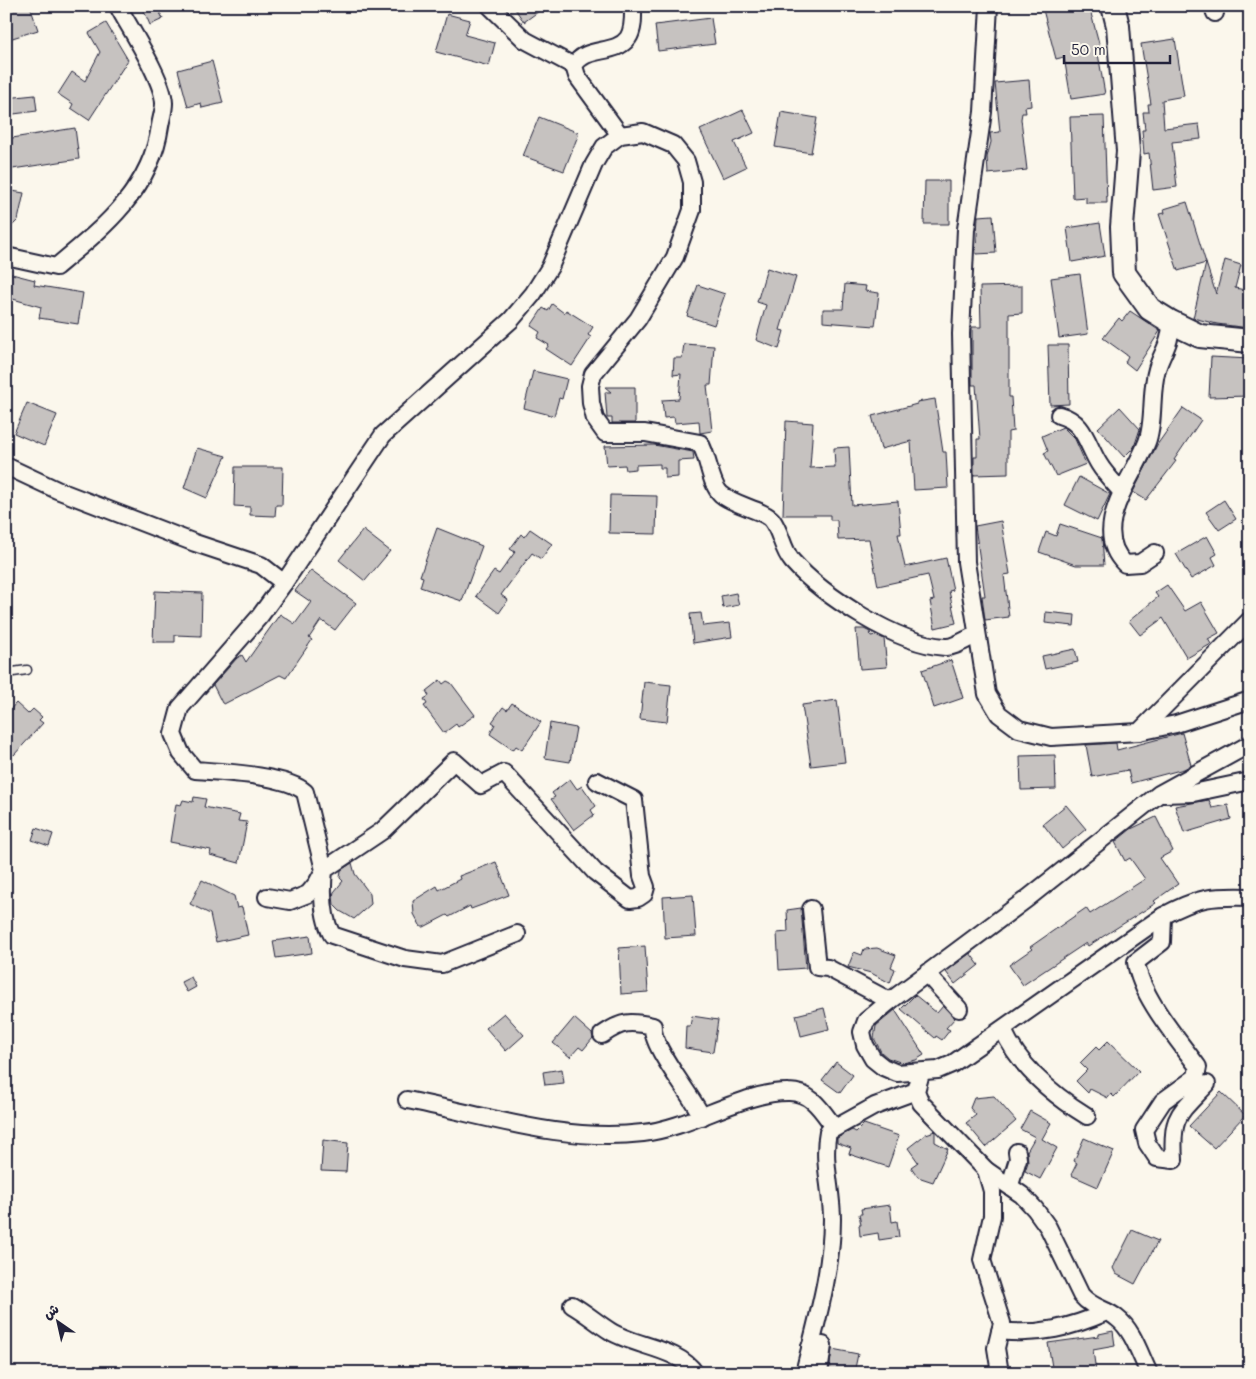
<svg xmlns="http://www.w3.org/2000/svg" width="1256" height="1379" font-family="Mali,'Playpen Sans Arabic',sans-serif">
<rect width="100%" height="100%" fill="#fbf7ec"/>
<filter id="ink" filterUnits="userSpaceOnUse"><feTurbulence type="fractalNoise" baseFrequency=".02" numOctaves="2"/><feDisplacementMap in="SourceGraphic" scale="10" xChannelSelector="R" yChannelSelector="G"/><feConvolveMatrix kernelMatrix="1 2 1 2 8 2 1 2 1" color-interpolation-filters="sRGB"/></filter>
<g filter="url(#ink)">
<g fill="#c6c2c0" stroke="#22223b">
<polygon points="11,6 30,6 38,30 6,40 6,8"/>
<polygon points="142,6 157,6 163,19 150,25"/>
<polygon points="513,6 546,6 524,22"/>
<polygon points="1042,6 1089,6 1100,47 1097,48 1105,94 1071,99 1064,57 1056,59"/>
<polygon points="447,14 470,20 465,35 495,43 489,66 436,52"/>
<polygon points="711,18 715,44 658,51 655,25"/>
<polygon points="106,23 128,60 89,120 71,108 73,104 58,94 72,72 85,81 100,52 89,33"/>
<polygon points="1175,39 1184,96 1162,100 1164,128 1199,124 1201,139 1172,142 1177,187 1153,190 1149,153 1144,154 1142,130 1145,130 1143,112 1149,112 1148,104 1151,104 1141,44"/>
<polygon points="212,61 223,103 202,108 201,103 188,107 178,70"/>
<polygon points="1029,80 1031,106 1025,107 1026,113 1022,113 1021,119 1027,170 988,174 987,157 991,142 990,133 1000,132 995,83"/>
<polygon points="35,95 37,111 6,115 6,98"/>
<polygon points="743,110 754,133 734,142 746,167 723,178 700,130"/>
<polygon points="781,112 817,118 811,153 775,147"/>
<polygon points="1104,116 1107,203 1086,203 1086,197 1073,198 1070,117"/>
<polygon points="539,117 579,133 564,171 523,156"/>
<polygon points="75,128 79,159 6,170 6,139"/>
<polygon points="925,181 949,181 949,224 924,224"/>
<polygon points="6,190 24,193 18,220 6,232"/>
<polygon points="1187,202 1206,263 1178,271 1159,214 1165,213 1164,209"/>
<polygon points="993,215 996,253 976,254 978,216"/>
<polygon points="1100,223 1105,256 1072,262 1067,228"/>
<polygon points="1225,260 1241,265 1235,288 1250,291 1249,328 1217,324 1193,318 1206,263 1216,294"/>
<polygon points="767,268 796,277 780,330 784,331 779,349 756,340 766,305 757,302"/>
<polygon points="8,273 35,280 34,285 83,293 78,324 39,318 41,307 6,297"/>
<polygon points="1080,274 1088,334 1059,338 1051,278"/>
<polygon points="845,284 866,286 865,291 879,293 875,326 823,322 823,309 843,309"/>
<polygon points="698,285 725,294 714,325 687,316"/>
<polygon points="1022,286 1022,313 1009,314 1009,397 1011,397 1013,431 1008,432 1008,474 974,475 974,457 977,457 977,439 980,439 976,385 972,385 972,327 981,327 980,287"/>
<polygon points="552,304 564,313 566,310 593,327 588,335 591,337 572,366 546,349 549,345 537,338 540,332 531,326 543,308 548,311"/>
<polygon points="1130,311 1160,331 1135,370 1125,362 1128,356 1103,338 1119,318 1122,321"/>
<polygon points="684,344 714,346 711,385 707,385 712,431 700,433 699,421 675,423 674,417 664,418 662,400 679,399 681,374 673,375 674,358 682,358"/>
<polygon points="1048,345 1068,345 1069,404 1050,405"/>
<polygon points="1211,357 1250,359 1250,396 1209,397"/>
<polygon points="533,371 567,379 562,399 559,398 554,416 524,408"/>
<polygon points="605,387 635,387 635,423 612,423 612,418 607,418 605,392 611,392"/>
<polygon points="935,399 943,452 946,452 948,488 914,490 911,441 881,449 872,416 917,404 917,402"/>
<polygon points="27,403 57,415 44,446 14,433"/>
<polygon points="1120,407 1140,429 1134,447 1124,457 1098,428"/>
<polygon points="1183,408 1201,420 1174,460 1176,461 1146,500 1133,492 1157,445"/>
<polygon points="786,421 813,423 810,468 835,467 834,448 849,447 852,505 898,501 901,534 898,534 905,567 946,558 953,590 949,591 956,623 935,628 930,601 934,600 928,575 878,586 869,539 838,540 837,520 830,520 830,515 783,515"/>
<polygon points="1063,427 1075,439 1086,464 1056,476 1044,453 1048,451 1042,436"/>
<polygon points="654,445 693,452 694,460 678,461 678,477 665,478 665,468 660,468 660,464 636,465 636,469 626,470 625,465 607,466 605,446"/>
<polygon points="197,448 226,456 207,498 184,488"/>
<polygon points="235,467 283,467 282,505 276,505 275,516 250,515 250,507 234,506"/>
<polygon points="1079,477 1110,494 1097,521 1065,505"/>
<polygon points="610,495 657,496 656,534 609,533"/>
<polygon points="1224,500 1236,519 1219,530 1206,512"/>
<polygon points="1001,521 1010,574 1004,575 1009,617 985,620 982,596 985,596 975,526"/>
<polygon points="1060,524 1102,538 1104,565 1076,565 1039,552 1046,532 1056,536"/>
<polygon points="437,528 482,546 462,601 420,587 423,577 420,576"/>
<polygon points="530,529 552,544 541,559 532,553 501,595 508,600 499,613 476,596 494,571 499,574 515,552 510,549 521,534 524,537"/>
<polygon points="363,530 390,551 365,581 339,560"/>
<polygon points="1207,536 1217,554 1212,557 1216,565 1191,579 1176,554"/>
<polygon points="311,570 356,603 335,630 321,620 309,638 312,640 286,678 280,675 224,704 222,703 213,685 237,658 242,655 246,662 280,614 295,624 311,602 295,591"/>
<polygon points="1167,585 1185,611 1201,602 1219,633 1208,639 1211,644 1187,658 1163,618 1140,635 1129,621 1158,597 1155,593"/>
<polygon points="155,591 202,593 201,636 175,635 175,642 153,642"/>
<polygon points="736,593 739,605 723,608 721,596"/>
<polygon points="1046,612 1075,615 1074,626 1045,623"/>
<polygon points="701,613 703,626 730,623 732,637 693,643 690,614"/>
<polygon points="856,629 864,629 870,632 871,636 876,635 884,639 887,667 860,669"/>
<polygon points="1075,649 1078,662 1045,669 1042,656"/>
<polygon points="951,660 963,698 934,708 922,670"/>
<polygon points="440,680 443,684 447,681 451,683 475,715 458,727 456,724 444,733 424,706 427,704 424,699 429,696 426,691"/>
<polygon points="644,682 671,685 667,722 640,719"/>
<polygon points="837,700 845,762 811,766 802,705"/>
<polygon points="16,703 28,714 33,709 42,717 39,720 43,723 14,755 6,749 6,714"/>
<polygon points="512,703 541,722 522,750 516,746 513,750 490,734 495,724 492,722 503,707 507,710"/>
<polygon points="550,723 576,728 570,762 545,758"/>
<polygon points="1182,733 1191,765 1184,769 1131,783 1128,770 1092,777 1086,745 1116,743 1117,750"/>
<polygon points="1055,755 1056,789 1021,790 1020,756"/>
<polygon points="570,779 577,789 582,786 596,806 591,810 594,815 574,830 551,799 555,797 552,793"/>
<polygon points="194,797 206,799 204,807 240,814 238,821 247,822 239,863 210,855 211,850 170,842 176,804 181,805 183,800 193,802"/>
<polygon points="1209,800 1212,808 1228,805 1231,819 1184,833 1175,806"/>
<polygon points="1066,805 1086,829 1062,849 1043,824"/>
<polygon points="1156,817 1173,851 1160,858 1178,884 1154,901 1156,903 1088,946 1086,943 1023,985 1009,965 1032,949 1030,947 1086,908 1090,914 1145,879 1130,858 1125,861 1115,842 1131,829"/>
<polygon points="36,828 53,834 49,846 32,840"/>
<polygon points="496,862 509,895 471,909 470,906 449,917 447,915 424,927 421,927 414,914 413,901 437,886 439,890 460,879 459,876"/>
<polygon points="352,863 355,874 370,894 371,904 354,919 340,911 334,905 333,896 334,892 343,881 340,878 341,870"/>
<polygon points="202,880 234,896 237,908 242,907 248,935 216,942 210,914 190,904"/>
<polygon points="693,895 696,936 665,938 663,897"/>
<polygon points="801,908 806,968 779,970 777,933 788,932 787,910"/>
<polygon points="310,936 312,953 276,958 273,941"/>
<polygon points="645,946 648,992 621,994 619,948"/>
<polygon points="877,948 896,955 891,967 895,969 890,983 871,973 848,967 854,952 862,955 864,949"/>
<polygon points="970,953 979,965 955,984 946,972"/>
<polygon points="191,977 196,987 187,992 181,982"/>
<polygon points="915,995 937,1013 943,1006 955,1018 946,1028 950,1030 942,1040 936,1036 935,1038 901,1009"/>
<polygon points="824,1008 829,1029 801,1036 796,1015"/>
<polygon points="895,1010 924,1055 916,1060 903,1063 888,1058 881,1052 874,1038 876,1026"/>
<polygon points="504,1013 524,1035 506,1051 486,1028"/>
<polygon points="692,1016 718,1020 713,1052 685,1048 686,1026 690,1026"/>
<polygon points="574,1018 592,1034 593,1038 583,1050 579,1047 570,1057 553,1043"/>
<polygon points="1108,1041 1139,1071 1114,1097 1111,1094 1108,1098 1090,1089 1088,1093 1076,1081 1087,1070 1080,1063 1096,1047 1099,1050"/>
<polygon points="836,1062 853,1075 840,1093 822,1080"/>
<polygon points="562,1069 564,1083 545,1085 543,1072"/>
<polygon points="1221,1092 1245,1115 1214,1148 1189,1126"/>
<polygon points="994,1096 1016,1121 986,1147 966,1123 976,1115 970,1108 974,1098"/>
<polygon points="1030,1111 1051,1123 1042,1139 1057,1148 1040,1179 1025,1171 1028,1162 1027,1151 1035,1137 1020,1129"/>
<polygon points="864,1124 899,1136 888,1167 849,1154 851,1148 837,1143 837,1138 852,1130 856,1132"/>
<polygon points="935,1131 935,1142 948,1149 933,1182 918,1177 911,1167 918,1162 908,1148 926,1134"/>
<polygon points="1084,1138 1114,1151 1098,1187 1071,1175 1077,1163 1074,1161"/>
<polygon points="323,1140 348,1143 346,1172 321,1171"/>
<polygon points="890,1205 892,1222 897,1221 899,1237 879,1240 878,1233 860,1236 859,1225 861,1225 859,1214 862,1214 861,1209"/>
<polygon points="1132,1230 1158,1241 1135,1284 1116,1274 1113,1268"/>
<polygon points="1113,1331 1115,1346 1093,1350 1096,1372 1053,1373 1048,1343 1099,1336 1099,1334"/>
<polygon points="832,1349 858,1354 854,1373 829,1373"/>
</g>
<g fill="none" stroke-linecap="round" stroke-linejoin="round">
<defs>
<polyline id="lane" points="6,673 27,670"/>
<g id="street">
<polyline points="490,6 525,40 574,66"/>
<polyline points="989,6 983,112 966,229 961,334 966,562 987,694 999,714 1019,729 1051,737 1139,732 1250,620"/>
<polyline points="1213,6 1215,13"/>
<path d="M620,135l-43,-59 -3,-10c11,-21 41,-10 54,-28 6,-9 5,-22 5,-32"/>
<path d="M6,256l50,11c47,-39 95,-77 104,-141 1,-7 4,-15 4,-23 -1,-24 -34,-74 -46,-97"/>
<path d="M1059,415c26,7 27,28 40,49 6,10 15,19 23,28"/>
<path d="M6,466l51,24 138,53 66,22 23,18 -24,33 -80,92 -7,26 8,19 14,17c26,2 92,5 110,22l19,78 -7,13 -9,11 -18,7 -23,-4"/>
<path d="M1155,553l-15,10 -15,1c-36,-36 8,-85 22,-122 8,-21 3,-50 10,-73 6,-19 14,-25 14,-47"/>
<path d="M284,583l99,-148 128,-115 22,-26 17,-27 44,-103 10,-17 16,-12 23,-3 30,13 13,16 6,21v28l-17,47 -37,62 -45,55 -3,12 1,17 4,16 10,14h40l55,10c9,15 10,41 21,51 12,11 43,16 51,26 9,12 10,29 20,41 31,35 105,83 153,86 9,1 23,-9 31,-12"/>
<polyline points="1139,732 1176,724 1250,700"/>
<path d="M1250,744l-91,50 -131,104 -138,103 -24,20 -4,11 3,13 8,14 10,8 14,6 41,-3 14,-6 211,-148c35,-19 48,-20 87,-19"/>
<polyline points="1163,794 1193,793 1250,781"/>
<polyline points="811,909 817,967 828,968 890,1001"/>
<path d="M1163,916l-1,26 -26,20c5,35 41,76 62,105l-2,10 -33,24 -19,29 3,13 10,15 17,2c-3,-45 4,-45 33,-76"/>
<path d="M517,934l-75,30 -37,-5 -73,-24c-10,-18 -10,-45 -8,-65l58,-39 72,-70 27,24 23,-12 91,99 35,27 8,-1 6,-4 2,-7 -4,-11 -8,-76 -37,-19"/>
<polyline points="927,974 959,1009"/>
<path d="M1003,1030c17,38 50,65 84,86"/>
<path d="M602,1035c20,-14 28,-14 51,-9 -3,20 39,69 49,91"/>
<path d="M921,1073l-5,18 5,12 65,67 36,25 13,14 13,18 33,68c12,14 24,13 36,23 16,12 23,37 32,55"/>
<path d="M407,1100c78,15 155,43 236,33 48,-5 101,-42 146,-41 23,0 33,19 45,35"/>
<polyline points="986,1170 992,1191 992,1216 982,1260 1002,1323 996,1348 1000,1373"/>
<polyline points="1010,1185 1018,1159 1017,1152"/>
<path d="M572,1305c14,8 25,18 38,26 26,16 69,17 85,42"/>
<path d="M1000,1331c39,5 72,-4 107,-19"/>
<polyline points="810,1347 823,1345 819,1373"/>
<path d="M804,1373c12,-50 28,-102 28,-154 0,-29 -10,-58 -4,-87l47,-26 41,-15"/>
</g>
<polyline id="secondary" points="1113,6 1118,26 1128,151 1122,227 1124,273 1150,309 1171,322 1200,336 1250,341"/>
</defs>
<use href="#lane" stroke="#22223b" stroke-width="11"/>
<use href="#street" stroke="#22223b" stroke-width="20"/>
<use href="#secondary" stroke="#22223b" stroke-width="26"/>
<use href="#lane" stroke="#fbf7ec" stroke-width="8"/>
<use href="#street" stroke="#fbf7ec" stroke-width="16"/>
<use href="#secondary" stroke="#fbf7ec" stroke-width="22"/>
</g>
</g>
<rect width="1256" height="1379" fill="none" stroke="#fbf7ec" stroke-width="25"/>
<rect x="12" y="12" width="1231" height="1354" fill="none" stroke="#22223b" stroke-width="2" filter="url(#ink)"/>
<g transform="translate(58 1322) rotate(326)" stroke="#fbf7ec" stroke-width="4" paint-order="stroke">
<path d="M0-4L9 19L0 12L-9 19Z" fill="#22223b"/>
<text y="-8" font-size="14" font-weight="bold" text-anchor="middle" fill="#22223b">ش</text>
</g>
<path d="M1064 55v8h106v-8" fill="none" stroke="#22223b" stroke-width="2.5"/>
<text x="1071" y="55" font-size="15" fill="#22223b" stroke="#fbf7ec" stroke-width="4" paint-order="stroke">50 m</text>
</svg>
